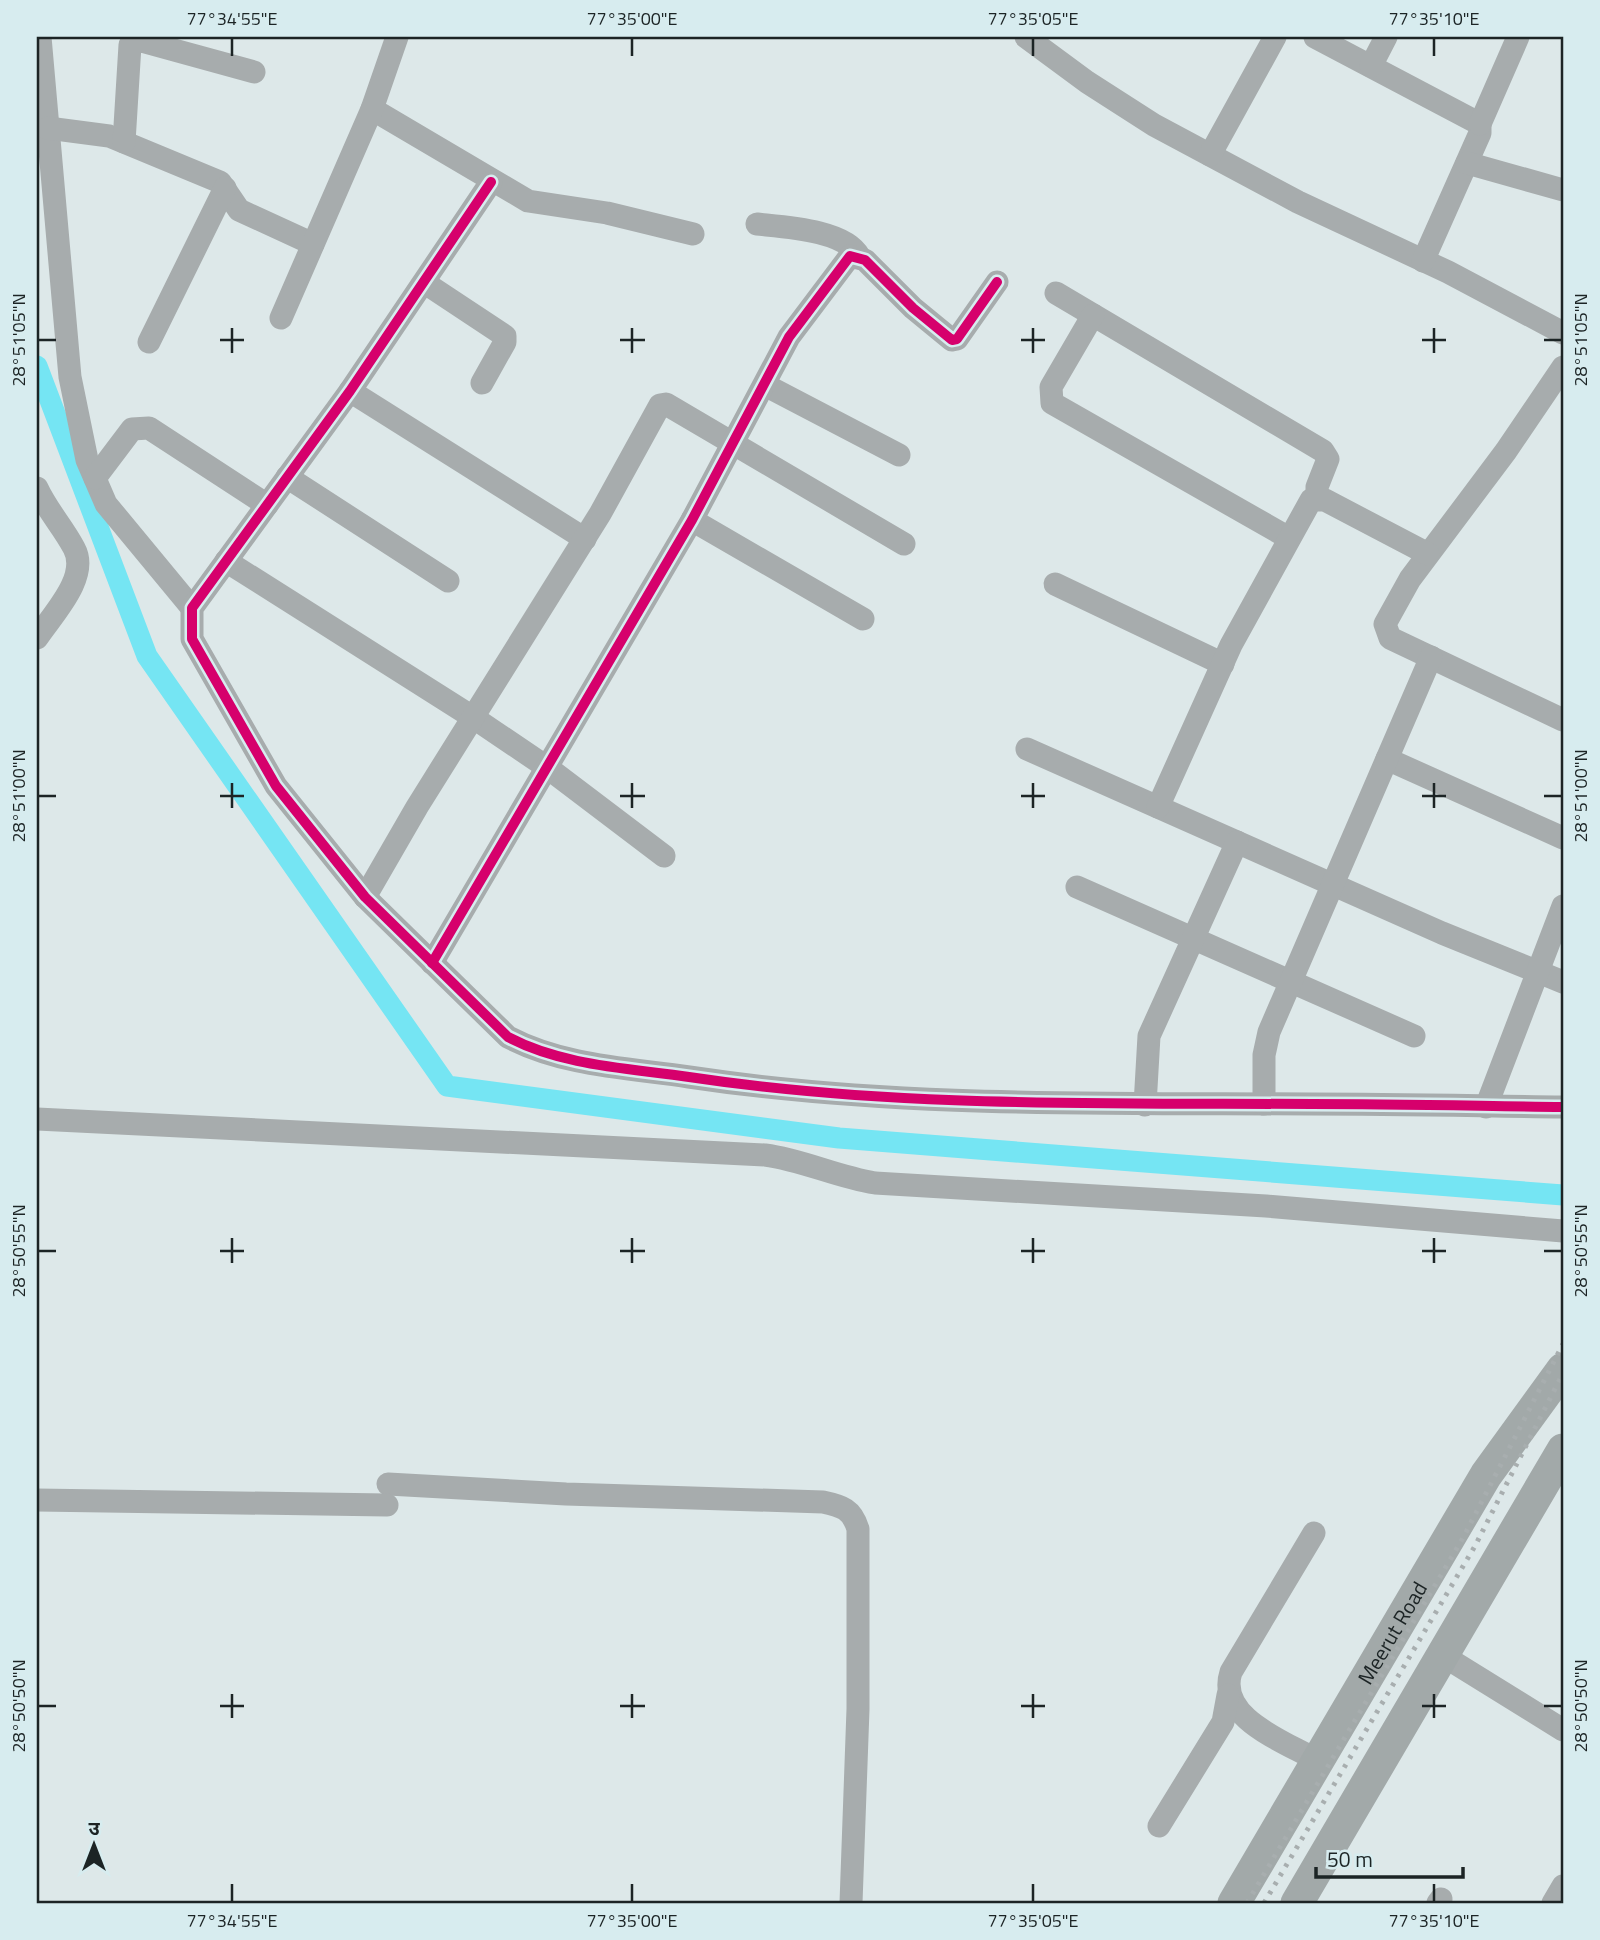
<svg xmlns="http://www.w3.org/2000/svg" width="1600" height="1940" font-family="'Titillium Web','Noto Sans Devanagari',sans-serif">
<rect width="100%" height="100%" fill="#dde8e9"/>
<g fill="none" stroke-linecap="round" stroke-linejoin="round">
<polyline stroke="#75e5f3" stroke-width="21" points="37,366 147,656 447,1086 839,1138 1563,1195"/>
<g stroke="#a7acad" stroke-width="23">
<polyline points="40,37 70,377 87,460 106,504 192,608"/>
<polyline points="1026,37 1087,82 1154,125 1298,202 1448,272 1563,333"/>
<polyline points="1315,37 1480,124 1480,133 1423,261"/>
<polyline points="1371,66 1386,37"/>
<polyline points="372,109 528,201 607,213 693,234"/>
<polyline points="1480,124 1518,37"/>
<polyline points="48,128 109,136 220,182 239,210 313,244"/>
<polyline points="124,142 130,45 134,39 254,72"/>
<polyline points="1210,155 1275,37"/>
<polyline points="1467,163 1563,190"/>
<path d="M491,182l-141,209 -158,217v31l84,147 89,111 143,140c55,29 120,31 181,40 206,31 415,26 623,27 84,0 168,2 251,3"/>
<path d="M757,224c28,3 88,6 102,32"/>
<polyline points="425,283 505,336 505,342 482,383"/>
<polyline points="1056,293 1323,451 1328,459 1317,487 1317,499"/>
<polyline points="1093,315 1051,387 1052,403 1289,538"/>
<polyline points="281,318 372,109 397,37"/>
<polyline points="149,342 225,188"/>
<polyline points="1563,367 1506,451 1410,579 1385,624 1390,638 1563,720"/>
<polyline points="765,385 899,455"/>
<polyline points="350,391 585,539"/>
<polyline points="287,477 448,581"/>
<polyline points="95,478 132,429 149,428 267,505"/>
<path d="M37,488c10,22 26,39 37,60 16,29 -22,67 -37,90"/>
<polyline points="692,520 863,619"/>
<polyline points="226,561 474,718 548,768 664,856"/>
<polyline points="1055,584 1223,664"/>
<polyline points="1027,749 1442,933 1563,982"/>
<polyline points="1387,759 1563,838"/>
<polyline points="1158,807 1231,645 1311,500 1325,500 1428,554"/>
<polyline points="1077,887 1414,1036"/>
<polyline points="365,897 417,807 600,514 660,405 666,404 904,544"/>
<polyline points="432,963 692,520 789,337 850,256 865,260 913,308 952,340 957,339 997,282"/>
<polyline points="1264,1104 1264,1055 1269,1032 1431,657"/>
<polyline points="1145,1105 1149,1036 1237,842"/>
<polyline points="1486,1107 1563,906"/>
<path d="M37,1119l728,36c38,5 72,22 110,28l391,23 297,25"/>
<path d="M388,1484l178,10 257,8c19,4 29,7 35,27v180l-7,194"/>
<polyline points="37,1500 387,1505"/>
<path d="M1314,1533l-83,139c-15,46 55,70 87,89"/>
<polyline points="1442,1655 1563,1730"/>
<polyline points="1159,1826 1223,1722 1228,1695"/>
<polyline points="1438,1903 1441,1899"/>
<polyline points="1553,1903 1563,1886"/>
</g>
<g stroke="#a2a9a9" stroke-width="33">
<path id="s1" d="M1234,1903l252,-428 77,-106"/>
<polyline points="1297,1903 1563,1450"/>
</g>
<g stroke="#a8aeaf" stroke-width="5" stroke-dasharray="3.5 7" stroke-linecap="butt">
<polyline points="1247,1903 1463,1538 1563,1344"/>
<polyline points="1264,1903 1475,1546 1563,1373"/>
</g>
<defs>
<g id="cycleway">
<path d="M491,182l-141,209 -158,217v31l84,147 89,111 143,140c55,29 120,31 181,40 206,31 415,26 623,27 84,0 168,2 251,3"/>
<polyline points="432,963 692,520 789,337 850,256 865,260 913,308 952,340 957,339 997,282"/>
</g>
</defs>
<use href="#cycleway" stroke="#d7ecef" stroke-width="15"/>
<use href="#cycleway" stroke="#d6006c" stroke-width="10"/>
</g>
<path fill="none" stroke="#1c2425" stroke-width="2.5" d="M232,38v18M632,38v18M1033,38v18M1434,38v18M232,328v25M632,328v25M1033,328v25M1434,328v25M38,340h18M220,340h24M620,340h25M1021,340h24M1422,340h24M1544,340h18M232,783v25M632,783v25M1033,783v25M1434,783v25M38,796h18M220,796h24M620,796h25M1021,796h24M1422,796h24M1544,796h18M232,1238v25M632,1238v25M1033,1238v25M1434,1238v25M38,1251h18M220,1251h24M620,1251h25M1021,1251h24M1422,1251h24M1544,1251h18M232,1694v24M632,1694v24M1033,1694v24M1434,1694v24M38,1706h18M220,1706h24M620,1706h25M1021,1706h24M1422,1706h24M1544,1706h18M232,1884v18M632,1884v18M1033,1884v18M1434,1884v18"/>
<g text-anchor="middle" stroke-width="5" stroke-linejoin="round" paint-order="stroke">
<g font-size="21" fill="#1c2425" stroke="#d7ecef">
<text dy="7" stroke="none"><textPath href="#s1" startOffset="313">Meerut Road</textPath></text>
</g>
</g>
<rect width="1600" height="1940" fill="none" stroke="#d7ecef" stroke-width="77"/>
<g transform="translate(94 1845)" stroke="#d7ecef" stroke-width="5" paint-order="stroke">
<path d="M0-5L12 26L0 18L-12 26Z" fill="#1c2425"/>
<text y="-10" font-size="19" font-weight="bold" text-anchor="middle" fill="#1c2425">उ</text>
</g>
<path d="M1316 1867v10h147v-10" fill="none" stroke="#1c2425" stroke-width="3.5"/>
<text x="1327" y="1867" font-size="21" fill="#1c2425" stroke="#d7ecef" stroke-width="5" paint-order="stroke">50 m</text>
<rect x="38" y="38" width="1524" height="1864" fill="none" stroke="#1c2425" stroke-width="2.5"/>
<g font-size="18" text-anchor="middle" fill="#1c2425">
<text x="232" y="25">77°34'55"E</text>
<text x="632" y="25">77°35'00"E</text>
<text x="1033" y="25">77°35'05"E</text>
<text x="1434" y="25">77°35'10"E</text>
<text transform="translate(19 340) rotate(-90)" y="6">28°51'05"N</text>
<text transform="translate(1581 340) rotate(-90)" y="6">28°51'05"N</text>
<text transform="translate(19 796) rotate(-90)" y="6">28°51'00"N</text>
<text transform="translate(1581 796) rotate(-90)" y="6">28°51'00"N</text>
<text transform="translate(19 1251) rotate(-90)" y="6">28°50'55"N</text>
<text transform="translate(1581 1251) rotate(-90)" y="6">28°50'55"N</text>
<text transform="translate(19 1706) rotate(-90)" y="6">28°50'50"N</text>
<text transform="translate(1581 1706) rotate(-90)" y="6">28°50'50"N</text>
<text x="232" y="1927">77°34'55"E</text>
<text x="632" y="1927">77°35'00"E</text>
<text x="1033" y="1927">77°35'05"E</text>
<text x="1434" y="1927">77°35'10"E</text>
</g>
</svg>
